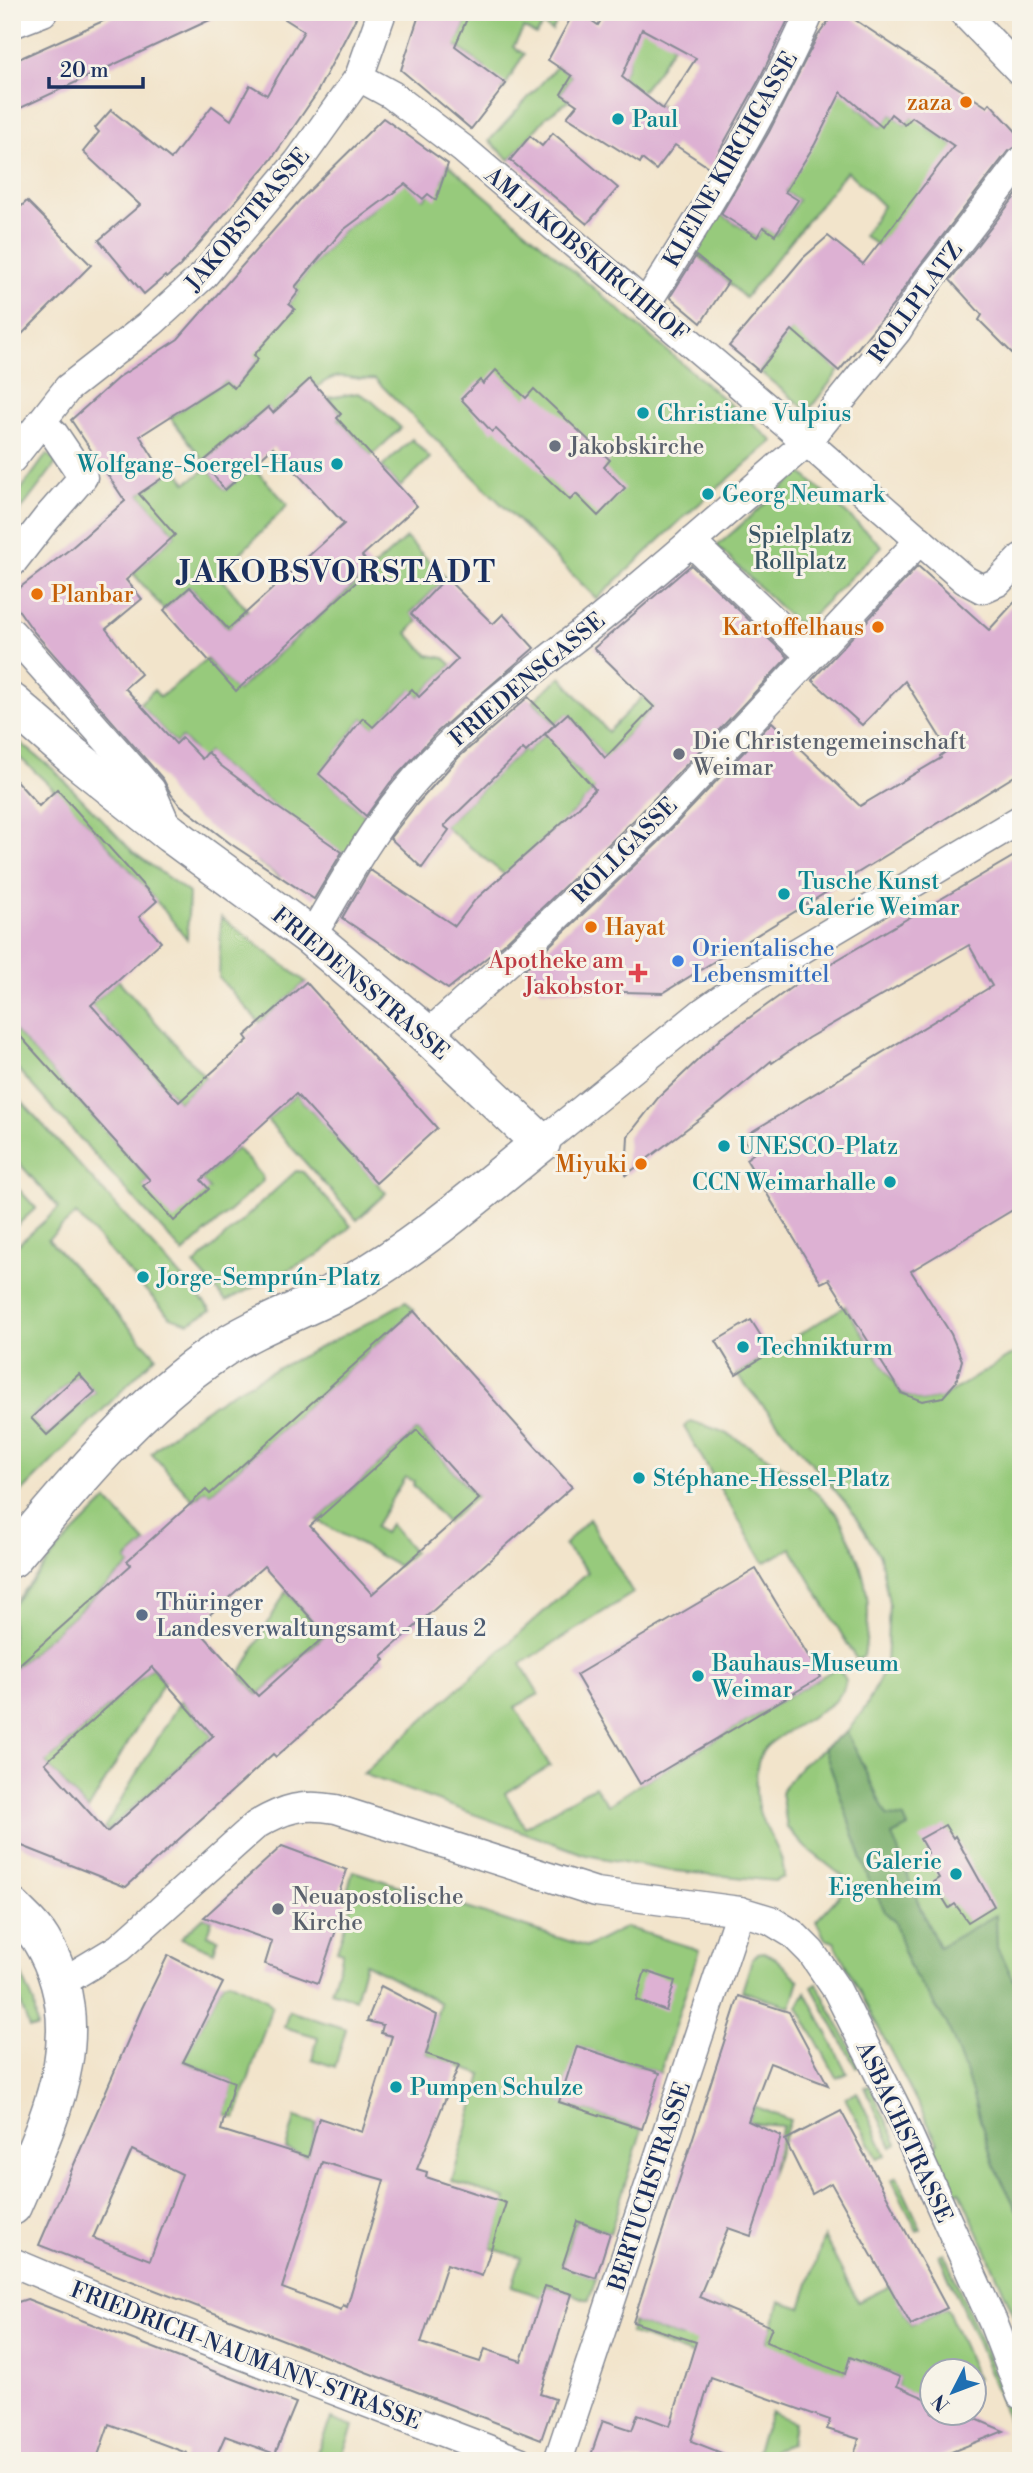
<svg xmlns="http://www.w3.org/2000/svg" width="1033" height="2473" font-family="'Libre Bodoni',serif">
<rect width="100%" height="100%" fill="#f7f3e8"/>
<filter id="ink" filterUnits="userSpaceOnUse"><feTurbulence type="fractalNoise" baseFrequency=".0143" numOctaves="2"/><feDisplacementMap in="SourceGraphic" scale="14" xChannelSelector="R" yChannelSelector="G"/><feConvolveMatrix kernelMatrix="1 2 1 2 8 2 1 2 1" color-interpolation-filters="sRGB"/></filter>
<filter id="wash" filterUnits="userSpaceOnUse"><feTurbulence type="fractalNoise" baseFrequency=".00686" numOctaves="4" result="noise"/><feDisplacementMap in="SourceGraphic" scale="28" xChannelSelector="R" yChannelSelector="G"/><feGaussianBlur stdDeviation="1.57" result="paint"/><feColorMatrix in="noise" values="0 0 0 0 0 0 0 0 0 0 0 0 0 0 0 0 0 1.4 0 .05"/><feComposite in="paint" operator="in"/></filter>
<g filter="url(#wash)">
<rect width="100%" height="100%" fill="#f2e4cb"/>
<g fill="#97ca7b" stroke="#597c6c" stroke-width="2" fill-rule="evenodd">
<polygon points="470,12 562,12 552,31 543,25 536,35 524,28 513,47 524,54 503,90 481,72 485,68 457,46 454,52 454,38 458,39"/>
<polygon points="638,12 673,46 657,72 640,93 663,108 650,129 630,83 622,77 628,63"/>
<polygon points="557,66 572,76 561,93 570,100 547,116 510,160 489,141"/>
<polygon points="846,79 859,108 881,127 891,114 905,125 919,109 928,128 957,148 878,246 864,236 883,206 847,171 745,298 692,249 716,211 757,237 763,227 776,235 798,200 785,192"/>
<path d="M448,164l325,277 -89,76 -87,82 -222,-220c-27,3 -32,-12 -58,8l-7,-7 -37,33 -6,-6 -63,54 -34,-44 56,-36 8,6 24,-27 -10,-10 46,-41 -5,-5 10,-12 -4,-5 47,-56 28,-20 32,-31 22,19 18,-18z"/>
<polygon points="795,326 812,347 839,371 808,411 759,371"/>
<polygon points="358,393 371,400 401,428 371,456 337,418 341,413 328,398"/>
<polygon points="412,439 430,458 400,487 382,467"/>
<polygon points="47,454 57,462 12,522 12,502"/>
<polygon points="252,466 288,505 219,575 248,611 228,629 190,587 164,610 133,573 175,535 139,494 177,468 186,483 208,468 225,490"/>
<polygon points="801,472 882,546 805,623 795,622 717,546"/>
<polygon points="406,538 446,578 411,613 418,621 407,633 428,655 444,658 452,665 419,697 411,690 373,728 363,718 320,774 371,821 349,857 311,832 280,877 257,861 289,816 220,765 208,752 196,767 193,749 182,738 176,744 139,704 154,690 160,697 207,659 237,691"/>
<polygon points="561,677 608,732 643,696 659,702 609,754 614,769 568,714 555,724 533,701"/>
<polygon points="548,731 567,752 564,755 579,772 603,781 577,809 505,875 444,826 523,749 526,752"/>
<path d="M12,736l42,34 79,82 56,41 -2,46c-53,-67 -110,-132 -175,-188z"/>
<polygon points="221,917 306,982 260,1023 219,978"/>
<polygon points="118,980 206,1078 179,1102 91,1005"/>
<polygon points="12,1027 150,1180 143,1186 209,1189 201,1180 237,1148 262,1176 263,1181 183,1253 12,1063"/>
<path d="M12,1091l199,219 -22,13 -19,-6 -94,-103 -28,25 108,117 -139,141 -5,-6v-241l47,-42 -47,-53zM78,1375l17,17 -48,43 -16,-18z"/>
<polygon points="296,1094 386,1193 357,1220 267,1120"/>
<polygon points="296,1171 303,1172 351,1226 322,1253 226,1301 194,1265"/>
<polygon points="12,1182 36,1208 12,1230"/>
<path d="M406,1301l8,10 -204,183 -5,-4 -12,10 -42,-47c73,-71 169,-99 255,-152z"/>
<polygon points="845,1306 901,1393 922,1401 943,1397 1021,1349 1021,2331 960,2191 949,2195 927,2150 938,2143 834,1942 825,1939 816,1921 851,1883 804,1846 787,1827 781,1793 801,1765 847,1732 867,1705 886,1665 889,1603 880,1556 850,1508 736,1374"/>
<path d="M690,1422c29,5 49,18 74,33 26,15 51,34 71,57 6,6 9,16 13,24 21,42 24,73 16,120l-6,4 -3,-3 -64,-109 -27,15 -80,-136z"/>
<polygon points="417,1430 476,1497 447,1523 413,1485 414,1482 405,1477 375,1527 384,1533 390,1524 414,1552 398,1566 317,1520"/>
<polygon points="107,1500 146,1543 127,1560 130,1565 12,1671 12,1606 60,1547"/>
<path d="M589,1519l44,74 -112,71 18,30 -24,13 35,59 -45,27 20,34 70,-41 13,19 32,-21 198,-117 8,13 -3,10 -7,10c-21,17 -47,28 -68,45 -17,15 -14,58 -5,77 9,17 21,34 21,55l-9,4 -110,-11 -79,-15 -223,-81 225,-202 -24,-27z"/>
<polygon points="286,1591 325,1635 258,1695 240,1674"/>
<polygon points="152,1667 164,1682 88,1810 45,1763"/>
<polygon points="181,1700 213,1736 107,1831 104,1828"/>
<polygon points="353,1871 587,1947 626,1927 699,1950 660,2073 578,2047 560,2102 642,2129 610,2233 577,2221 562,2266 596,2278 589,2300 546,2286 542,2297 512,2287 521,2258 491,2248 506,2199 452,2181 482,2075 426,2054 440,2003 365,1963 355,1999 331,1991 343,1952 337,1950 354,1898 346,1895"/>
<polygon points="204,1917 212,1920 207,1935 218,1938 214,1952 181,1938"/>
<polygon points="764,1952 775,1958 799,1980 791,2007 742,1991 752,1960 758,1953"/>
<polygon points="12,1953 34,2003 37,2028 29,2028 12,1977"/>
<polygon points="229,1981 266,1999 272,2006 236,2118 225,2115 233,2082 183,2061 223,1983"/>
<polygon points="817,1984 860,2066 856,2068 812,1987"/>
<polygon points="806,1992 847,2073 837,2078 798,2007"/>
<polygon points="289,2011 346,2029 335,2067 312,2059 318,2037 284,2027"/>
<polygon points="870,2086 897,2144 892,2147 865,2087"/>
<polygon points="857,2092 886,2155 878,2159 845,2098"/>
<path d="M754,2106l36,14 -21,59 2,-22 12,-31c-13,-2 -23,0 -35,-5z"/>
<polygon points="295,2117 317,2124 308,2157 286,2149"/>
<polygon points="897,2177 921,2229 917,2231 892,2180"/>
<polygon points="824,2237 858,2302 890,2286 911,2325 947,2308 977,2379 974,2380 974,2372 932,2372 931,2397 927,2400 897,2387 899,2377 851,2358 842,2383 766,2343 780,2301 801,2308"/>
<polygon points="944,2253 1018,2428 1012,2431 979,2346 939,2255"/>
<polygon points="696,2298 732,2310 718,2357 692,2355 630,2333 633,2322 682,2338"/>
<polygon points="771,2412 794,2422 791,2444 774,2449 770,2461 753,2461"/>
<polygon points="331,2419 353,2427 340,2461 324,2461 315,2457"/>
</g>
<polygon fill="#79ae6b" stroke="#4a6e64" stroke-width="2" points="847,1732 887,1816 904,1818 908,1827 892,1835 921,1910 939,1947 996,1915 997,1948 1021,1993 1021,2218 994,2165 966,2074 947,2024 908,1965 895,1922 886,1913 870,1883 824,1748"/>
<g id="blocks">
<g fill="#ddb1d3" fill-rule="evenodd">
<polygon points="123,12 227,12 12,112 12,62"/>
<polygon points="274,12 359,12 315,96 271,160 180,266 166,278 165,276 144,294 99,240 140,205 83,152 99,132 95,128 111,110 171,159 212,106 231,120 250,85 267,95 304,31"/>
<polygon points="420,12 470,12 455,46 506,84 471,129 401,70"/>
<path d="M574,12h5l19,13 8,-13h181v10l-28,58 -49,88 -35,-23 -19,25 -14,-11 -2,4 -73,-46 10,-12 -16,-11 11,-18 -24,-16zM642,29l54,29 -33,51 -41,-32z"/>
<polygon points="835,12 843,12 987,107 990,103 1021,137 1021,145 1008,151 914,273 894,304 839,371 792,330 759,371 729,346 803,258 828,236 863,264 954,146 912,117 905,125 891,114 882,127 841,92 815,144 785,192 798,200 775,235 763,227 757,237 721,214 769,132 817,37"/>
<polygon points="383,118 448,164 436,200 428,194 423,199 405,184 342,231 295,287 299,291 289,304 295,309 254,355 258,359 234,388 226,381 140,436 165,476 139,494 175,535 126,580 142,599 106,629 141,674 125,688 176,744 182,738 202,759 208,752 220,765 267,800 342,852 314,899 231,844 179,804 171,794 163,779 34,632 15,605 18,589 70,549 125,501 71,420 119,377 178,339 299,201"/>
<polygon points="553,133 618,188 587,224 510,160 530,136 542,146"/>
<polygon points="1021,189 1021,362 979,320 982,315 950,280"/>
<polygon points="27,201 91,265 12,344 12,215"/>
<polygon points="696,256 728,282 701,323 670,297"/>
<polygon points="496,370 526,398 534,389 610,460 604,467 625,488 598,516 576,494 570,500 496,429 492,432 461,399 480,380 483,384"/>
<polygon points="310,379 341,414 337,418 417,506 362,556 372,568 236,691 164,610 190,587 228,629 344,524 273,447 225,490 203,462 268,407 273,413"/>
<polygon points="691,565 788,657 635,819 505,943 448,989 342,918 370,870 455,926 475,900 577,809 595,789 545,734 568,713 605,758 654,707 594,648"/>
<polygon points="918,566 989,630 1021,595 1021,772 663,993 541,990 525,969 658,843 772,722 860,806 941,758 940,756 948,750 905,681 862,725 812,680"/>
<polygon points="446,578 493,624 503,614 534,648 436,733 390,783 366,816 319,774 363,718 373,727 412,689 419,697 458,659 411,614"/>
<polygon points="528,697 555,724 526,752 523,749 444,826 449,830 422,868 390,838 416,805 459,757"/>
<polygon points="12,776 39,806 57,789 157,901 139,917 161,942 91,1005 179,1102 248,1040 245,1036 306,982 437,1128 376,1183 296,1094 201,1180 209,1189 174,1221 143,1186 150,1180 12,1027"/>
<polygon points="1021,852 1021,1205 911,1271 951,1334 962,1360 956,1382 943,1397 922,1401 901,1393 829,1279 821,1283 746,1159 753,1154 743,1137 992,986 969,945 808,1038 772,1063 771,1061 722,1102 626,1175 628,1136 658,1098 721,1038 749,1018 796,984"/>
<path d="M414,1311l158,176 -190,169 3,4 -73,65 -36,32 -3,-3 -147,133 -114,-45v-171l119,-106 -4,-4 79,-71 4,4zM417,1430l62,69 -107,95 -62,-68zM264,1566l62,69 -68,61 -62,-69zM152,1667l61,69 -106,96 -62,-69z"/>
<polygon points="751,1320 771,1352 736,1374 716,1341"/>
<polygon points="79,1374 95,1392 47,1435 31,1418"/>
<polygon points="756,1569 821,1677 640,1784 576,1675"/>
<polygon points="945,1825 953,1838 955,1836 994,1906 968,1922 955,1904 949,1908 933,1882 939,1878 925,1855 928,1853 920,1839"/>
<polygon points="282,1846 347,1870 337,1898 346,1901 318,1983 265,1964 272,1941 204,1917"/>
<path d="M168,1955l55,28 -40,79 51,20 -13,48 87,27 11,-39 43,14 30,-96 -11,-3 2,-8 -16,-4 14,-35 56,29 -11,39 33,11 -42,104 10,3 -1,5 80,26 -24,73 -35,-12 -26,79 59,19 5,-13 36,12 24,-75 27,8 -32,100 15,5 -14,41 -502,-195 103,-237zM132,2150l50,24 -32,86 -57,-22zM322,2162l62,18 -37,127 -4,-2 -2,5 -59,-22z"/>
<polygon points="645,1971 675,1981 666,2011 636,2000"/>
<polygon points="739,1996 789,2012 828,2085 770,2063 748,2121 781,2136 765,2194 751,2236 728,2228 699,2297 772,2327 766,2342 845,2374 850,2357 900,2377 897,2386 927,2399 932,2413 962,2413 1004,2431 929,2461 852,2461 859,2439 827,2429 830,2420 711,2378 691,2441 737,2459 736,2461 589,2461 603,2420 632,2430 638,2414 670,2426 696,2342 633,2322"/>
<polygon points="577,2046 660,2073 642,2129 559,2102"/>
<polygon points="841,2111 947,2308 911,2325 831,2183 812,2194 785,2140"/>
<polygon points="577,2221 610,2233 596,2278 562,2267"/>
<polygon points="27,2299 296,2403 275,2454 225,2436 214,2461 184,2461 187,2453 109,2424 96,2461 12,2461 12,2304"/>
</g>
</g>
</g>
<g filter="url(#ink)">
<use href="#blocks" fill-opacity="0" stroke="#868a94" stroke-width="2"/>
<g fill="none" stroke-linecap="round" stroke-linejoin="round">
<defs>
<g id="street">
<polyline points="963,12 1021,72"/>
<polyline points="12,24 43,12"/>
<polyline points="1021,161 927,283 897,331 807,442 965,580 982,589 998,582 1021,558"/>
<path d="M646,304c59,-93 120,-191 164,-292"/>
<polyline points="12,459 68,388 151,323 204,275 298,162 359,77 382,12"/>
<polyline points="691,542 810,655"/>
<polyline points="12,563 47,518 83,477 54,434 42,423"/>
<polyline points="12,633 151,790 168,829"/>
<path d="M311,937c29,-48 56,-100 92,-143 56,-69 128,-121 198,-176 70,-57 137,-117 206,-176l-344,-293 -71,-54 -33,-18"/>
<polyline points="427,1035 515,956 647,831 920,540"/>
<polyline points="541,1143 703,1012 740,986 1021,819"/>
<path d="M61,1983l58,-35 137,-123c29,-17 47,-22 80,-16l260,83 144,19 30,9 23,14 18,18 26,38 62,124 94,208 28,73"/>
<polyline points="12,2262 143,2317 519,2461"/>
<polyline points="558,2461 740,1911"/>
</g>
<g id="secondary">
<path d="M12,703l62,54 97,77 140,103 116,98 114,108c-62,50 -122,103 -192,142 -43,24 -91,39 -132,67 -76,50 -146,135 -205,206"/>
<path d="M12,1908c10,10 22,20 29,32 55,90 8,180 -29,266"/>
</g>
</defs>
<use href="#street" stroke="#868a94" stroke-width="31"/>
<use href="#secondary" stroke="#868a94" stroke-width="41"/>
<use href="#street" stroke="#fff" stroke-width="28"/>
<use href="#secondary" stroke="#fff" stroke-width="38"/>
</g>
</g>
<g fill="#e8710a" stroke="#f7f3e8" stroke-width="2.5">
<circle cx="966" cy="102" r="7"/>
<circle cx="37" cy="594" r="7"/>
<circle cx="878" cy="627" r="7"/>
<circle cx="591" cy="927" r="7"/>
<circle cx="641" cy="1164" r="7"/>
</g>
<g fill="#0f9aa8" stroke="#f7f3e8" stroke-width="2.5">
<circle cx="618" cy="119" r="7"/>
<circle cx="643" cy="413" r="7"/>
<circle cx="337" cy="464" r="7"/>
<circle cx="708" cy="494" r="7"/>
<circle cx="784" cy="894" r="7"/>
<circle cx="724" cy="1146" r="7"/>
<circle cx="890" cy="1182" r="7"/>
<circle cx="143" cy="1277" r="7"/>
<circle cx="743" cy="1347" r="7"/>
<circle cx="639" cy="1478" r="7"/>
<circle cx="698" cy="1676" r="7"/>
<circle cx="956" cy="1874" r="7"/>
<circle cx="396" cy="2087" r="7"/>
</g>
<g fill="#6b7280" stroke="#f7f3e8" stroke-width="2.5">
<circle cx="555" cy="446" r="7"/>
<circle cx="679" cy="754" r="7"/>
<circle cx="278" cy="1909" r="7"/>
</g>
<circle fill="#3f7fe0" stroke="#f7f3e8" stroke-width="2.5" cx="678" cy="961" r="7"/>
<path fill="#e0444e" stroke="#f7f3e8" stroke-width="2.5" d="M634.5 962.5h7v7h7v7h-7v7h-7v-7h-7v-7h7z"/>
<circle fill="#5c6f8a" stroke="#f7f3e8" stroke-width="2.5" cx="142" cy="1615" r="7"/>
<g text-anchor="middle" stroke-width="6" stroke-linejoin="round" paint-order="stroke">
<g font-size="23" fill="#c56008" stroke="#f7f3e8" text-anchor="end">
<text x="952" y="110">zaza</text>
<text x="51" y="602" text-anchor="start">Planbar</text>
<text x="864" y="635">Kartoffelhaus</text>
<text x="605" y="935" text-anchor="start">Hayat</text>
<text x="627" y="1172">Miyuki</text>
</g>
<g font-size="23" fill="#0d838f" stroke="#f7f3e8" text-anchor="start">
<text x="632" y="127">Paul</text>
<text x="657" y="421">Christiane Vulpius</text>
<text x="323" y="472" text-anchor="end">Wolfgang-Soergel-Haus</text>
<text x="722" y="502">Georg Neumark</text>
<text x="798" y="889">Tusche Kunst<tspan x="798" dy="26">Galerie Weimar</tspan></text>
<text x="738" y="1154">UNESCO-Platz</text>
<text x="876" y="1190" text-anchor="end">CCN Weimarhalle</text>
<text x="157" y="1285">Jorge-Semprún-Platz</text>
<text x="757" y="1355">Technikturm</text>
<text x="653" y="1486">Stéphane-Hessel-Platz</text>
<text x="712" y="1671">Bauhaus-Museum<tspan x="712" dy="26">Weimar</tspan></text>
<text x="942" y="1869" text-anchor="end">Galerie<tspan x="942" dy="26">Eigenheim</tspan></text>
<text x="410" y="2095">Pumpen Schulze</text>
</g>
<g font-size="23" fill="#1b2f5e" stroke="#f7f3e8">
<text transform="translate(730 159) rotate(-60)" y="8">KLEINE KIRCHGASSE</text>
<text transform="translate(247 219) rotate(-50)" y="8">JAKOBSTRASSE</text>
<text transform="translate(587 254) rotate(40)" y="8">AM JAKOBSKIRCHHOF</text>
<text transform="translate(915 302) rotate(-54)" y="8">ROLLPLATZ</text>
<text transform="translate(527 679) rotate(-40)" y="8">FRIEDENSGASSE</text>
<text transform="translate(624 850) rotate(-45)" y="8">ROLLGASSE</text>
<text transform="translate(361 983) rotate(40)" y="8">FRIEDENSSTRASSE</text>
<text transform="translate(905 2132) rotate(65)" y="8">ASBACHSTRASSE</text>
<text transform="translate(649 2186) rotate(-72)" y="8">BERTUCHSTRASSE</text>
<text transform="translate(246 2355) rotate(21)" y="8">FRIEDRICH-NAUMANN-STRASSE</text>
</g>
<g font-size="23" fill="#5b616d" stroke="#f7f3e8" text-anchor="start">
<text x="569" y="454">Jakobskirche</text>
<text x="693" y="749">Die Christengemeinschaft<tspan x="693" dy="26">Weimar</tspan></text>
<text x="292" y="1904">Neuapostolische<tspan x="292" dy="26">Kirche</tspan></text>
</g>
<g font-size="23" fill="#3a5665" stroke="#f7f3e8">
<text x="800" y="543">Spielplatz<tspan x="800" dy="26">Rollplatz</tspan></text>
</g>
<g font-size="23" fill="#366cbe" stroke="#f7f3e8" text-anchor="start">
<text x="692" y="956">Orientalische<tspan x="692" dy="26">Lebensmittel</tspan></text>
</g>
<g font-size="23" fill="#be3a42" stroke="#f7f3e8" text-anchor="end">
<text x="624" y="968">Apotheke am<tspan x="624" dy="26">Jakobstor</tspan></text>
</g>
<g font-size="23" fill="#4e5e75" stroke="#f7f3e8" text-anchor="start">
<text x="156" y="1610">Thüringer<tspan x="156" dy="26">Landesverwaltungsamt - Haus 2</tspan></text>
</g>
<g font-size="30" font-weight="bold" letter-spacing="2" fill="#1b2f5e" stroke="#f7f3e8">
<text x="338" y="582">JAKOBSVORSTADT</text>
</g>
</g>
<rect width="1033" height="2473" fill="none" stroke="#f7f3e8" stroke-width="42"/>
<g transform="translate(953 2392) rotate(228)"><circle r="33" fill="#f7f3e8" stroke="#9fa5b1" stroke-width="2"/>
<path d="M0-5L12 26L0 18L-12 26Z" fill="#1f6fb2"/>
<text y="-10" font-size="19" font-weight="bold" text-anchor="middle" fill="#1b2f5e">N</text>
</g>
<path d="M49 77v10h94v-10" fill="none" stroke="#1b2f5e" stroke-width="3.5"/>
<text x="60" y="77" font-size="21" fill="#1b2f5e" stroke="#f7f3e8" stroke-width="5" paint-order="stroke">20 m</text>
</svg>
